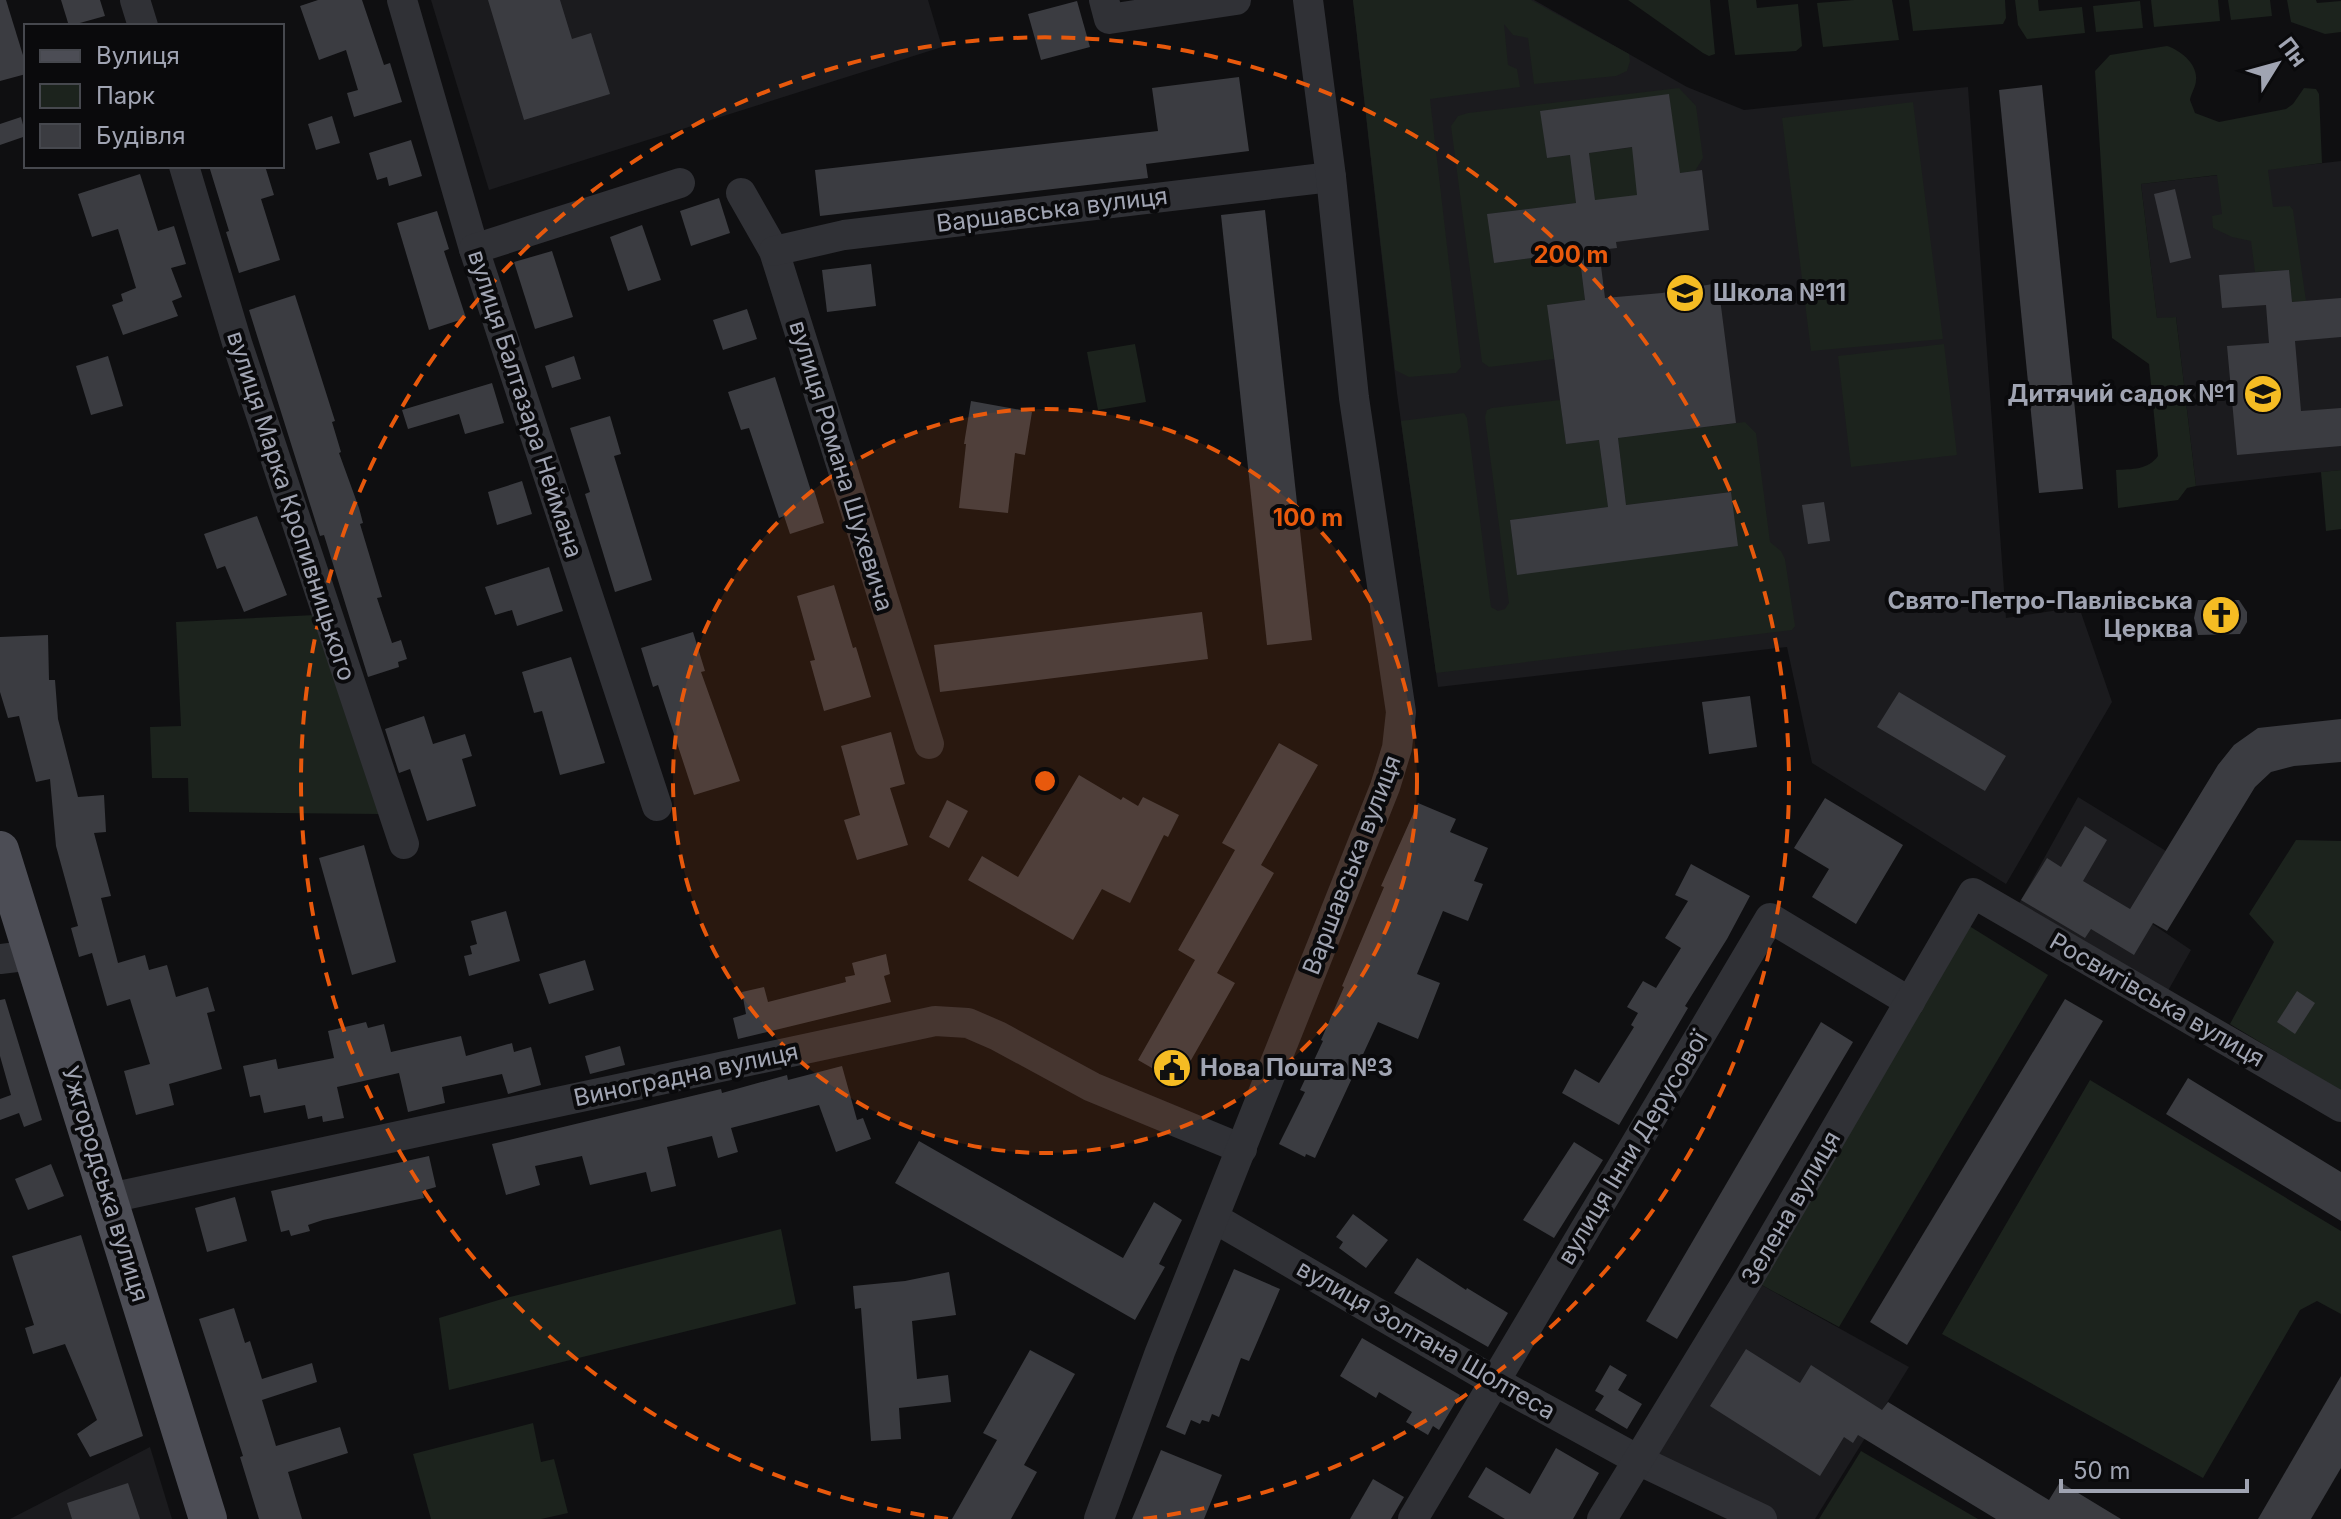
<svg xmlns="http://www.w3.org/2000/svg" width="2341" height="1519" font-family="Inter,sans-serif">
<rect width="100%" height="100%" fill="#0f0f11"/>
<g fill="#1b1b1e">
<polygon points="431,0 928,0 942,47 489,190"/>
<polygon points="1353,0 1534,0 1687,87 1744,110 1968,87 2006,618 2079,607 2112,702 2006,884 1812,763 1787,647 1438,687 1397,393"/>
<polygon points="2341,161 2341,470 2196,486 2176,317 2157,319 2141,184"/>
<polygon points="2078,797 2166,851 2130,909 2191,950 2165,996 2016,909"/>
<polygon points="1749,1278 1909,1367 1815,1519 1762,1519 1640,1461"/>
<polygon points="150,1447 172,1519 10,1519"/>
</g>
<g fill="#1c231d">
<polygon points="1353,0 1531,0 1629,54 1630,61 1627,71 1616,76 1534,84 1528,38 1513,35 1504,24 1508,65 1517,69 1520,87 1430,99 1461,367 1456,373 1409,377 1395,370"/>
<polygon points="1628,0 1710,0 1715,54 1709,56 1703,53"/>
<polygon points="1728,0 1756,0 1757,8 1798,4 1802,46 1796,51 1735,55"/>
<polygon points="1854,0 1892,0 1899,40 1823,47 1817,3"/>
<polygon points="1909,0 2005,0 2006,18 2003,24 1913,31"/>
<polygon points="2015,0 2038,0 2039,11 2082,7 2085,33 2027,39 2018,25"/>
<polygon points="2151,0 2218,0 2220,21 2154,27"/>
<polygon points="2228,0 2270,0 2272,16 2231,20"/>
<polygon points="2287,0 2316,0 2317,3 2341,1 2341,32 2325,34 2291,22"/>
<polygon points="2140,1 2143,28 2096,32 2093,6"/>
<path d="M2167,46c13,4 31,18 29,34 0,7 -5,13 -6,20l5,13 24,9 67,-13 7,-5 11,-16 12,1 3,5 3,69 -54,7 5,37 17,-1 3,4 13,91 -14,1 -3,-32 -34,2 -4,-31 -19,-4 -19,-9 -1,-12 10,-2 -5,-39 -76,9 16,134 19,-1 20,169 -9,2 -9,12 -60,8 -2,-38c16,-1 32,0 42,-14l-9,-92 -37,-26 -17,-267 15,-16z"/>
<polygon points="1679,88 1696,106 1703,158 1695,171 1636,179 1639,209 1595,200 1589,153 1675,142 1669,95 1541,111 1547,158 1570,155 1576,203 1488,214 1494,263 1579,252 1585,300 1548,305 1554,359 1489,367 1482,362 1451,126 1458,116 1468,113"/>
<polygon points="1913,102 1943,339 1811,351 1782,118"/>
<polygon points="1135,344 1146,402 1098,410 1087,352"/>
<polygon points="1944,344 1957,455 1851,467 1838,356"/>
<polygon points="1560,400 1566,444 1599,440 1608,507 1510,520 1517,574 1737,546 1730,492 1626,505 1618,438 1745,422 1756,433 1770,542 1781,551 1785,559 1795,626 1792,630 1436,673 1401,421 1464,413 1467,418 1491,607 1498,611 1505,609 1509,603 1485,417 1487,410 1492,408"/>
<polygon points="2341,470 2341,529 2326,531 2321,472"/>
<polygon points="315,615 380,814 189,812 188,778 152,778 150,727 181,726 176,622"/>
<polygon points="2296,840 2341,841 2341,1091 2230,1024 2274,942 2249,914"/>
<polygon points="1958,919 2048,975 1839,1327 1749,1278"/>
<polygon points="2090,1080 2341,1231 2341,1314 2317,1301 2300,1310 2203,1478 1942,1334"/>
<polygon points="781,1229 796,1304 449,1390 439,1318 502,1299"/>
<polygon points="533,1423 541,1462 554,1459 568,1513 541,1519 431,1519 413,1454"/>
<polygon points="1861,1451 1978,1519 1819,1519"/>
</g>
<g fill="#3b3c41" fill-rule="evenodd">
<polygon points="0,0 6,0 26,65 26,74 0,81"/>
<polygon points="61,0 100,0 105,16 69,26"/>
<polygon points="318,0 362,0 384,65 390,63 402,102 354,117 347,93 358,90 346,50 319,60 300,6"/>
<polygon points="488,0 560,0 572,39 591,33 610,94 524,120"/>
<polygon points="1077,1 1090,47 1041,60 1028,14"/>
<polygon points="1239,77 1249,151 1146,164 1148,178 820,216 815,170 1158,131 1152,88"/>
<polygon points="2042,85 2083,489 2039,493 1999,90"/>
<path d="M1669,94l11,79 22,-3 7,60 -93,12 1,6 -18,2 6,48 57,-5 56,-10 18,140 -118,15 8,67 105,-13 7,54 -221,29 -7,-55 98,-13 -9,-67 -33,4 -19,-139 38,-5 -6,-48 -85,11 -7,-49 89,-11 -6,-48 -23,3 -7,-47zM1632,147l5,48 -42,5 -6,-47z"/>
<polygon points="332,116 340,143 316,150 308,124"/>
<polygon points="21,117 26,136 0,145 0,124"/>
<polygon points="411,140 422,176 389,186 387,177 377,180 369,153"/>
<polygon points="209,166 265,166 274,195 261,199 280,260 239,273 226,232 229,231"/>
<polygon points="140,174 158,231 174,226 186,264 171,268 182,297 172,301 178,316 123,335 112,305 123,301 121,294 136,288 118,229 92,237 78,194"/>
<polygon points="2175,189 2191,258 2170,263 2154,194"/>
<polygon points="719,198 730,233 691,246 680,211"/>
<polygon points="1265,210 1312,640 1267,645 1221,215"/>
<polygon points="437,211 449,249 444,251 466,318 429,330 397,223"/>
<polygon points="642,225 661,280 628,291 610,237"/>
<polygon points="552,251 573,317 535,329 514,262"/>
<polygon points="871,264 876,306 827,312 822,270"/>
<polygon points="2289,270 2292,302 2341,298 2341,337 2295,341 2301,411 2341,408 2341,446 2237,455 2227,346 2269,343 2266,305 2222,308 2219,275"/>
<polygon points="295,295 335,421 332,422 341,452 339,453 359,508 363,523 360,524 382,597 377,598 392,643 401,640 407,659 398,662 399,667 368,677 324,535 320,536 249,310"/>
<polygon points="747,309 757,339 723,350 713,320"/>
<polygon points="108,356 123,406 91,415 76,366"/>
<polygon points="574,356 581,379 552,388 545,366"/>
<polygon points="775,377 811,491 814,490 824,523 790,534 784,516 779,518 749,428 741,430 728,392"/>
<polygon points="492,383 504,423 465,434 459,414 408,429 402,410"/>
<polygon points="971,401 1032,412 1025,455 1015,453 1008,513 959,508 966,444 964,444"/>
<polygon points="610,416 621,454 614,456 652,580 615,592 585,494 590,492 570,428"/>
<polygon points="522,481 532,514 497,525 488,492"/>
<polygon points="1824,502 1830,541 1808,544 1802,505"/>
<polygon points="257,516 287,595 244,612 225,566 217,569 204,534"/>
<polygon points="549,567 563,611 517,626 512,610 495,615 485,587"/>
<polygon points="834,585 853,648 856,647 871,697 824,711 810,661 815,660 797,596"/>
<polygon points="2198,600 2239,600 2247,612 2247,622 2240,634 2198,635 2194,618"/>
<polygon points="1202,612 1208,659 940,692 934,645"/>
<polygon points="693,632 705,671 701,672 740,781 694,795 658,685 653,687 641,648"/>
<polygon points="48,635 49,680 55,680 58,719 78,797 104,795 106,832 94,833 111,896 101,898 118,963 145,955 149,970 167,965 176,997 208,987 215,1011 207,1013 222,1069 169,1084 174,1105 136,1115 124,1071 150,1064 130,999 107,1006 92,953 79,957 71,928 78,926 56,846 50,779 36,782 19,716 8,718 0,692 0,637"/>
<polygon points="571,657 605,763 560,775 542,711 534,713 522,672"/>
<polygon points="1899,692 2006,756 1985,791 1877,727"/>
<polygon points="1750,696 1757,747 1709,754 1702,702"/>
<polygon points="424,716 433,744 465,734 472,756 462,759 476,806 427,821 410,769 399,773 385,729"/>
<polygon points="2341,719 2341,762 2294,766 2271,772 2255,787 2167,931 2153,923 2134,955 2091,929 2085,938 2021,900 2047,858 2061,867 2085,826 2107,840 2083,881 2130,909 2218,765 2234,745 2258,728"/>
<polygon points="891,732 905,784 890,788 908,845 857,860 844,820 860,815 841,746"/>
<polygon points="1279,743 1318,765 1261,865 1274,873 1217,973 1235,983 1178,1083 1138,1060 1195,960 1178,950 1235,850 1222,843"/>
<polygon points="1079,775 1121,800 1123,797 1138,806 1143,797 1179,815 1168,837 1164,835 1130,903 1102,889 1073,940 968,880 982,856 1018,877"/>
<polygon points="1825,798 1903,845 1856,924 1812,897 1829,869 1794,848"/>
<polygon points="947,800 968,811 949,848 929,837"/>
<polygon points="1418,803 1456,819 1450,832 1488,848 1474,881 1483,884 1468,921 1443,911 1417,974 1440,983 1418,1039 1378,1022 1315,1158 1306,1154 1305,1157 1279,1144 1305,1092 1300,1090 1323,1041 1321,1040 1344,987 1342,986 1384,887 1381,886"/>
<polygon points="364,845 396,962 352,975 319,858"/>
<polygon points="1691,864 1750,896 1727,939 1685,1006 1688,1008 1619,1125 1562,1093 1575,1069 1599,1083 1634,1027 1631,1025 1638,1013 1627,1007 1643,981 1656,988 1681,948 1665,938 1688,901 1675,895"/>
<polygon points="506,911 520,961 469,976 464,956 472,954 470,946 477,944 471,921"/>
<polygon points="886,954 890,974 884,976 891,1002 738,1039 733,1018 746,1014 742,992 764,987 768,1002 846,982 845,977 855,975 852,963"/>
<polygon points="585,960 594,990 549,1004 539,974"/>
<polygon points="2297,991 2315,1003 2295,1034 2277,1022"/>
<polygon points="5,999 42,1120 24,1127 19,1113 0,1120 0,1099 11,1095 0,1056 0,1000"/>
<polygon points="2065,999 2103,1021 1907,1345 1870,1322"/>
<polygon points="366,1022 368,1028 384,1024 391,1052 461,1036 466,1056 512,1043 514,1052 531,1047 541,1085 508,1094 502,1074 442,1087 445,1103 408,1112 399,1073 337,1087 344,1118 323,1122 322,1116 308,1119 305,1105 264,1113 260,1095 250,1097 243,1066 276,1059 278,1069 334,1058 328,1031"/>
<polygon points="1821,1022 1853,1042 1677,1339 1646,1321"/>
<polygon points="620,1046 625,1065 590,1074 585,1056"/>
<polygon points="842,1066 857,1120 863,1118 871,1139 836,1152 819,1105 731,1128 738,1152 718,1158 712,1136 667,1147 676,1186 651,1192 646,1172 590,1185 582,1156 535,1166 540,1185 506,1195 492,1144 721,1089 722,1093 787,1075 788,1080"/>
<polygon points="2188,1078 2341,1172 2341,1221 2166,1114"/>
<polygon points="919,1141 1123,1258 1154,1202 1182,1220 1159,1264 1165,1267 1135,1320 895,1183"/>
<polygon points="1574,1142 1603,1160 1554,1238 1523,1220"/>
<polygon points="429,1156 436,1187 422,1191 424,1198 323,1220 308,1225 310,1231 291,1236 289,1230 281,1232 271,1191"/>
<polygon points="51,1164 64,1196 28,1210 15,1179"/>
<polygon points="235,1197 247,1241 207,1252 195,1208"/>
<polygon points="1353,1214 1388,1240 1366,1268 1339,1248 1343,1242 1336,1237"/>
<polygon points="81,1235 143,1436 90,1457 77,1434 97,1420 65,1344 33,1354 25,1328 34,1325 12,1256"/>
<polygon points="1417,1258 1466,1290 1467,1288 1508,1313 1488,1347 1394,1293"/>
<polygon points="1234,1269 1280,1289 1249,1361 1241,1358 1219,1417 1212,1414 1209,1422 1202,1420 1200,1424 1191,1420 1185,1435 1166,1427"/>
<polygon points="949,1272 956,1315 912,1321 917,1379 948,1375 951,1402 899,1408 901,1439 871,1441 861,1308 855,1309 853,1286 905,1281"/>
<polygon points="234,1308 245,1343 250,1341 262,1379 312,1363 317,1382 262,1400 276,1446 340,1427 348,1453 288,1472 302,1519 259,1519 240,1457 243,1456 199,1319"/>
<polygon points="1362,1338 1460,1395 1439,1430 1433,1426 1428,1435 1406,1422 1412,1412 1379,1392 1376,1398 1340,1376"/>
<polygon points="1746,1349 1800,1383 1811,1365 1882,1410 1888,1402 2049,1500 2060,1482 2121,1519 1996,1519 1858,1435 1853,1443 1844,1437 1820,1476 1710,1406"/>
<polygon points="1030,1350 1075,1374 1024,1465 1037,1472 1011,1519 952,1519 997,1440 983,1433"/>
<polygon points="1610,1365 1627,1375 1618,1390 1642,1404 1627,1429 1595,1410 1604,1396 1595,1391"/>
<polygon points="2341,1376 2341,1468 2311,1519 2258,1519"/>
<polygon points="1556,1448 1599,1473 1573,1519 1505,1519 1468,1497 1486,1467 1530,1494"/>
<polygon points="1161,1450 1222,1475 1204,1519 1132,1519"/>
<polygon points="1373,1479 1404,1497 1391,1519 1350,1519"/>
<polygon points="128,1483 140,1519 72,1519 67,1503"/>
</g>
<g fill="none" stroke-linecap="round" stroke-linejoin="round">
<g stroke="#303136" stroke-width="30">
<polyline points="135,0 143,26"/>
<polyline points="402,0 474,249 657,806"/>
<polyline points="1104,0 1109,19 1236,0"/>
<polyline points="184,166 238,346 404,844"/>
<polyline points="741,193 774,251 929,744"/>
<polyline points="474,249 680,183"/>
<polyline points="774,251 844,235 1331,177"/>
<polyline points="0,959 33,955"/>
<polyline points="110,1198 935,1021 968,1023 998,1036 1092,1087 1242,1149"/>
<polyline points="1214,1218 1494,1381 1640,1461 1762,1519"/>
<polyline points="1099,1519 1160,1352 1385,787 1397,748 1401,712 1354,398 1331,177 1308,0"/>
<polyline points="1413,1519 1770,918 1910,1002"/>
<polyline points="1602,1519 1749,1278 1973,893 2341,1107"/>
</g>
<polyline stroke="#4c4d55" stroke-width="38" points="0,850 208,1519"/>
</g>
<circle cx="1045" cy="781" r="372" fill="#e8590c" fill-opacity=".12"/>
<g fill="none" stroke="#e8590c" stroke-width="4" stroke-dasharray="14 10">
<circle cx="1045" cy="781" r="372"/>
<path d="M948 1519A744 744 0 1 1 1142 1519"/>
</g>
<defs>
<symbol id="school-disc" viewBox="-11 -11 22 22"><circle r="9.5" fill="#f5bc23" stroke="#0a0a0c"/><path d="M0-5L7-2L0 1L-7-2ZM-4 1L0 2.5L4 1V4Q0 6-4 4Z" fill="#111"/></symbol>
<symbol id="church-disc" viewBox="-11 -11 22 22"><circle r="9.5" fill="#f5bc23" stroke="#0a0a0c"/><path d="M-1.2-6h2.4v3.5h3.3v2.4h-3.3V6h-2.4V-.1h-3.3v-2.4h3.3Z" fill="#111"/></symbol>
<symbol id="civic-disc" viewBox="-11 -11 22 22"><circle r="9.5" fill="#f5bc23" stroke="#0a0a0c"/><path d="M-.6-6.5H3V-4.5H.6V-3L4-1V1h2V6H-6V1h2V-1L-.6-3ZM-1.2 2.5V6h2.4V2.5Z" fill="#111"/></symbol>
</defs>
<g fill-rule="evenodd">
<use href="#school-disc" x="1663" y="271" width="44" height="44"/>
<use href="#school-disc" x="2241" y="372" width="44" height="44"/>
<use href="#church-disc" x="2199" y="593" width="44" height="44"/>
<use href="#civic-disc" x="1150" y="1046" width="44" height="44"/>
</g>
<g text-anchor="middle" stroke-width="8" stroke-linejoin="round" paint-order="stroke">
<g font-size="24" fill="#a0a4b2" stroke="#0a0a0c">
<text transform="translate(1052 210) rotate(-7)" y="8">Варшавська вулиця</text>
<text transform="translate(525 404) rotate(72)" y="8">вулиця Балтазара Неймана</text>
<text transform="translate(841 466) rotate(73)" y="8">вулиця Романа Шухевича</text>
<text transform="translate(291 506) rotate(72)" y="8">вулиця Марка Кропивницького</text>
<text transform="translate(1352 865) rotate(-69)" y="8">Варшавська вулиця</text>
<text transform="translate(2157 1000) rotate(30)" y="8">Росвигівська вулиця</text>
<text transform="translate(686 1075) rotate(-12)" y="8">Виноградна вулиця</text>
<text transform="translate(1633 1148) rotate(-59)" y="8">вулиця Інни Дерусової</text>
<text transform="translate(105 1184) rotate(73)" y="8">Ужгородська вулиця</text>
<text transform="translate(1791 1208) rotate(-60)" y="8">Зелена вулиця</text>
<text transform="translate(1426 1340) rotate(30)" y="8">вулиця Золтана Шолтеса</text>
</g>
<g font-size="24" font-weight="bold" fill="#a0a4b2" stroke="#0a0a0c" text-anchor="start">
<text x="1713" y="301">Школа №11</text>
<text x="2235" y="402" text-anchor="end">Дитячий садок №1</text>
<text x="2193" y="609" text-anchor="end">Свято-Петро-Павлівська<tspan x="2193" dy="28">Церква</tspan></text>
<text x="1200" y="1076">Нова Пошта №3</text>
</g>
</g>
<circle cx="1045" cy="781" r="12" fill="#e8590c" stroke="#0a0a0c" stroke-width="4"/>
<g font-size="24" text-anchor="middle" font-weight="bold" fill="#e8590c" stroke="#0a0a0c" stroke-width="8" stroke-linejoin="round" paint-order="stroke">
<text x="1571" y="263">200 m</text>
<text x="1308" y="526">100 m</text>
</g>
<rect x="24" y="24" width="260" height="144" fill="#0a0a0c" stroke="#46484e" stroke-width="2"/>
<rect x="40" y="50" width="40" height="12" fill="#4c4d55" stroke="#46484e" stroke-width="2"/>
<text x="96" y="64" font-size="24" fill="#a0a4b2">Вулиця</text>
<rect x="40" y="84" width="40" height="24" fill="#1c231d" stroke="#46484e" stroke-width="2"/>
<text x="96" y="104" font-size="24" fill="#a0a4b2">Парк</text>
<rect x="40" y="124" width="40" height="24" fill="#3b3c41" stroke="#46484e" stroke-width="2"/>
<text x="96" y="144" font-size="24" fill="#a0a4b2">Будівля</text>
<g transform="translate(2277 64) rotate(53)" stroke="#0a0a0c" stroke-width="6" paint-order="stroke">
<path d="M0-6L14 30L0 20L-14 30Z" fill="#a0a4b2"/>
<text y="-12" font-size="22" font-weight="bold" text-anchor="middle" fill="#a0a4b2">Пн</text>
</g>
<path d="M2061 1479v12h186v-12" fill="none" stroke="#a0a4b2" stroke-width="4"/>
<text x="2073" y="1479" font-size="24" fill="#a0a4b2" stroke="#0a0a0c" stroke-width="6" paint-order="stroke">50 m</text>
</svg>
